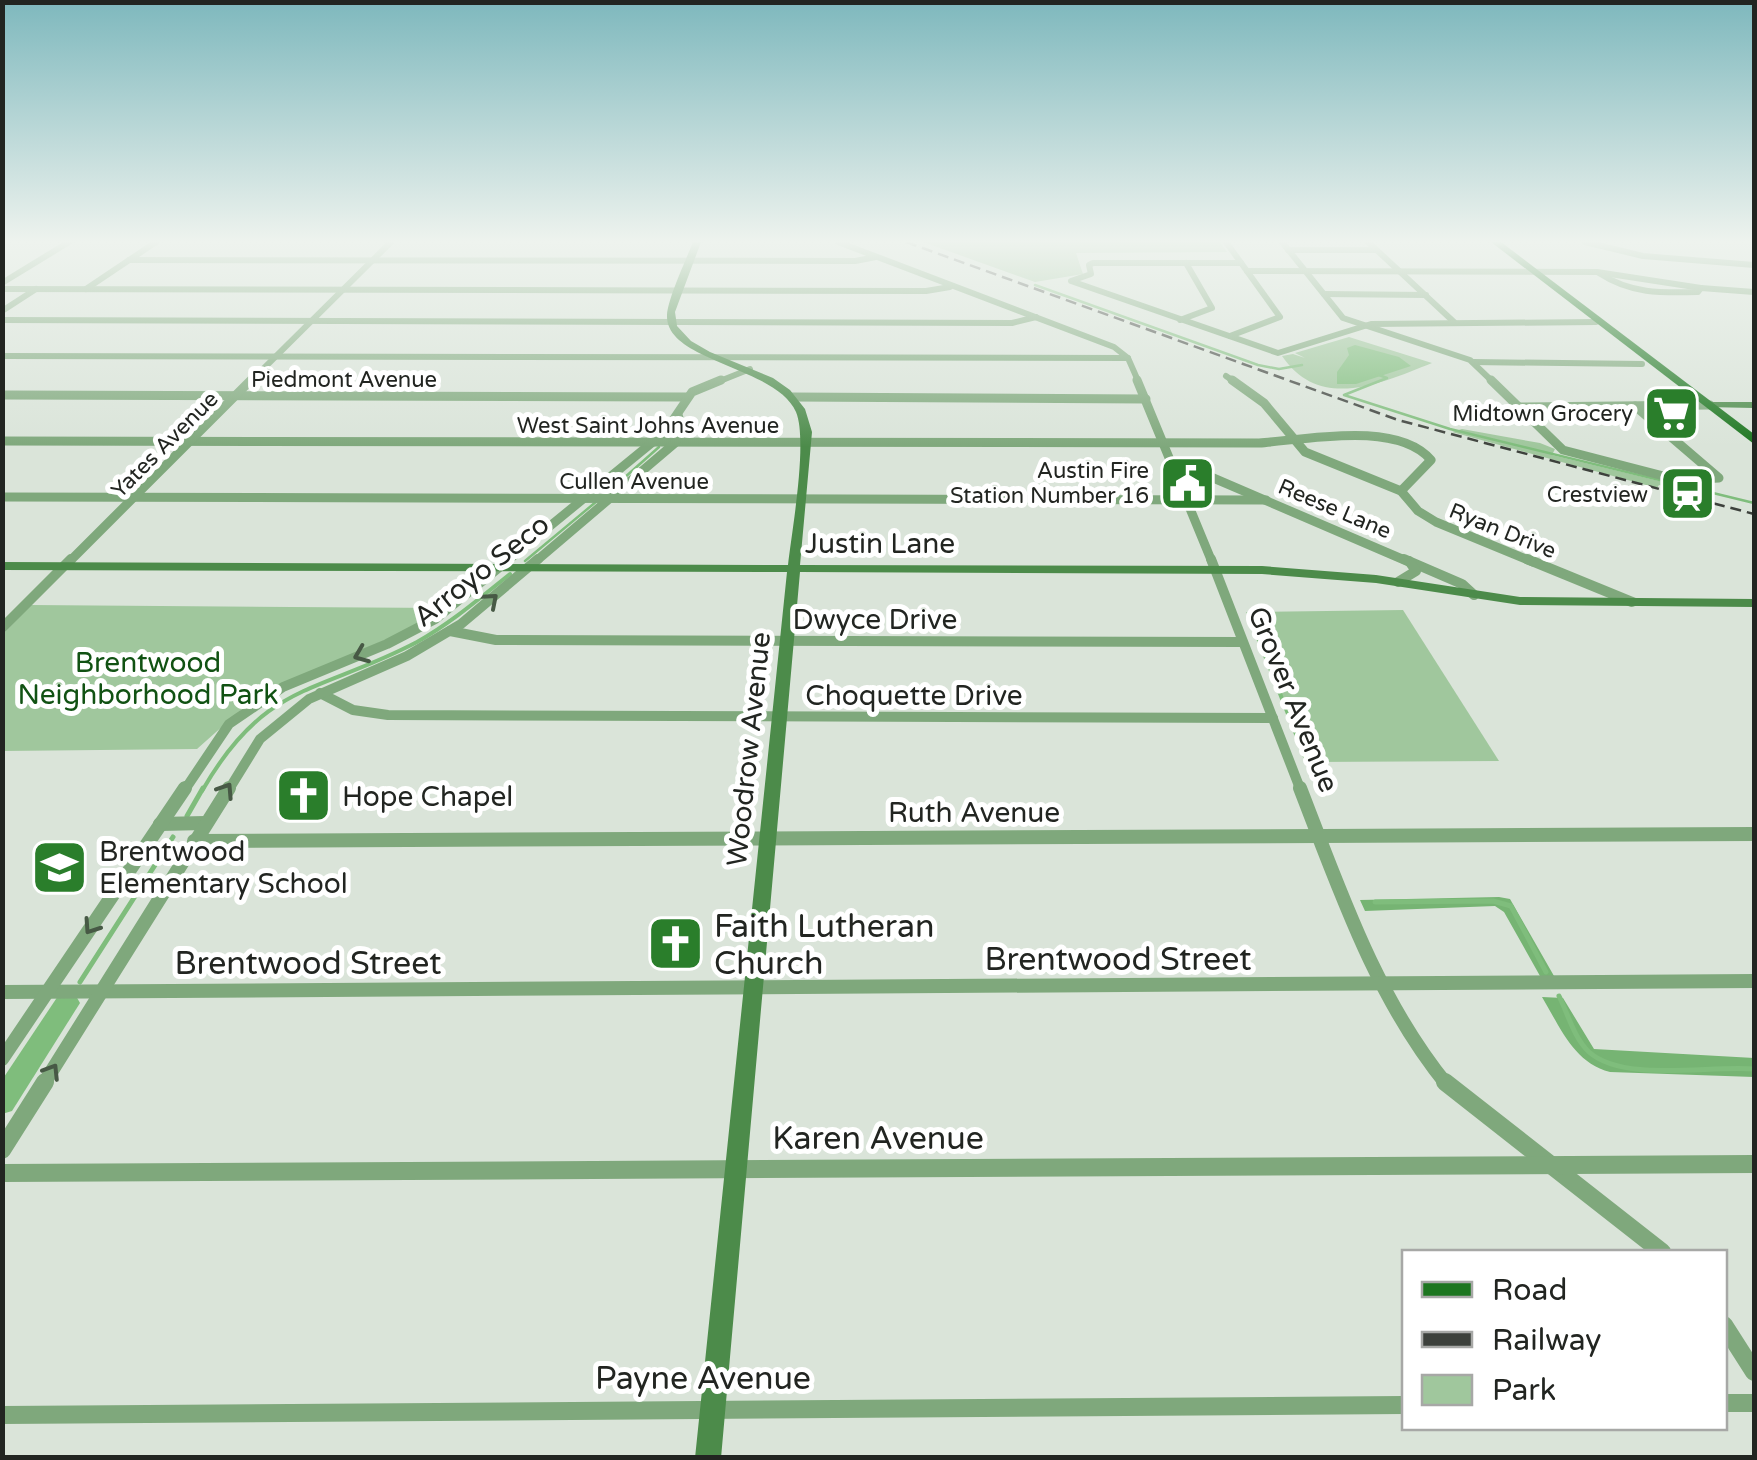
<svg xmlns="http://www.w3.org/2000/svg" width="1757" height="1460" font-family="'Varela Round',sans-serif">
<rect width="100%" height="100%" fill="#dae4d9"/>
<g fill="#a0c79d">
<polygon points="923,242 1220,242 1227,252 1076,253 1083,274 1035,282"/>
<path d="M1349,337l83,26c-50,20 -112,49 -150,-7l11,-2 12,4 -10,-5z"/>
<polygon points="1462,429 1540,443 1555,449 1552,455 1688,488 1685,492 1659,485 1657,488 1452,432"/>
<polygon points="31,605 442,608 405,631 252,700 197,749 3,751 2,635"/>
<polygon points="1403,610 1499,761 1310,762 1246,612"/>
</g>
<g fill="#76b473">
<polygon points="1499,897 1510,899 1554,976 1540,976 1504,912 1495,906 1365,911 1360,900"/>
<path d="M1542,997l21,1 31,51 160,9v19l-144,-5c-36,-9 -50,-45 -68,-75z"/>
</g>
<polygon fill="#7fbd7c" points="1355,345 1399,357 1411,366 1356,384 1337,384 1337,372 1349,355 1347,348"/>
<g fill="none" stroke-linecap="round" stroke-linejoin="round">
<g stroke="#7fbd7c" stroke-width="2.5">
<polyline points="1035,285 1258,365 1279,369 1302,365"/>
<polyline points="1379,375 1387,378 1344,395 1450,429 1754,503"/>
<polyline points="606,494 659,447"/>
<polyline points="525,561 597,501"/>
</g>
<g stroke="#7fbd7c" stroke-width="4">
<polyline points="1249,615 1307,762"/>
<path d="M202,791c63,-110 116,-97 215,-149 34,-19 63,-44 93,-68"/>
</g>
<g stroke="#7fbd7c" stroke-width="5">
<polyline points="187,816 203,788"/>
<polyline points="1375,902 1493,901 1511,906 1546,972"/>
<polyline points="80,982 173,837"/>
<path d="M1559,996c9,18 15,42 30,56 35,31 120,13 165,17"/>
</g>
<polygon fill="#7fbd7c" fill-rule="evenodd" points="67,993 76,996 80,1003 12,1111 2,1114 2,1080 58,996"/>
<g stroke="#7fa87c" stroke-width="6">
<polyline points="838,242 1114,347 1128,358 1139,383"/>
<polyline points="1226,242 1280,317 1230,336"/>
<polyline points="1282,242 1343,318 1470,360 1494,383"/>
<polyline points="1368,242 1454,322"/>
<polyline points="1585,242 1643,256 1754,265"/>
<polyline points="1288,250 1375,250"/>
<polyline points="129,260 855,261 876,257"/>
<polyline points="1241,263 1093,263 1089,265 1091,274 1071,281 1278,353 1371,324 1596,322"/>
<polyline points="1247,271 1597,272 1701,288"/>
<path d="M1599,273c32,21 62,20 99,19l3,-4 53,4"/>
<polyline points="2,283 69,242"/>
<polyline points="2,289 926,291 950,287"/>
<polyline points="86,289 156,242"/>
<polyline points="1324,294 1426,295"/>
<polyline points="2,311 36,289"/>
<polyline points="2,320 1012,323 1036,317"/>
<polyline points="1180,320 1212,308 1186,263"/>
<polyline points="2,356 1128,358"/>
<polyline points="1473,362 1642,364"/>
<polyline points="1226,376 1236,383"/>
<polyline points="249,383 391,242"/>
<polyline points="715,383 750,369"/>
</g>
<g stroke="#7fa87c" stroke-width="9">
<polyline points="1137,380 1212,562"/>
<polyline points="1232,380 1264,403 1305,452 1401,491 1418,511 1436,522 1533,562"/>
<polyline points="1491,380 1563,450 1679,480 1719,478 1635,406"/>
<polyline points="2,395 686,397"/>
<polyline points="792,397 1146,399"/>
<polyline points="1518,407 1710,405"/>
<path d="M2,441l1257,2c46,-3 138,-23 172,17l-30,31"/>
<polyline points="1176,469 1197,471 1409,562"/>
<polyline points="2,497 1266,500"/>
<polyline points="69,562 251,380"/>
<polyline points="506,562 665,432 692,392 721,380"/>
<polyline points="535,562 675,443 682,427 678,415"/>
</g>
<g stroke="#7fa87c" stroke-width="10">
<polyline points="1211,559 1301,791"/>
<polyline points="1404,559 1462,584 1474,595"/>
<polyline points="1527,559 1632,602"/>
<polyline points="1398,582 1416,571 1409,561"/>
<polyline points="2,628 71,559"/>
<polyline points="450,631 496,640 1242,642"/>
<polyline points="320,693 353,710 388,715 1273,718"/>
<polyline points="184,791 229,724 283,687 387,644 435,619 509,559"/>
<polyline points="228,791 260,739 309,699 407,656 461,624 538,559"/>
</g>
<g stroke="#7fa87c" stroke-width="14">
<path d="M1300,788c40,103 76,210 147,297"/>
<polyline points="160,824 205,823"/>
<polyline points="194,841 1754,834"/>
<polyline points="2,992 1754,981"/>
<polyline points="2,1059 185,788"/>
<polyline points="43,1085 229,788"/>
</g>
<g stroke="#7fa87c" stroke-width="18">
<polyline points="1445,1082 1662,1252"/>
<polyline points="2,1150 45,1082"/>
<polyline points="2,1173 1754,1164"/>
<polyline points="1724,1325 1754,1372"/>
<polyline points="1724,1403 1754,1403"/>
<polyline points="2,1415 1404,1405"/>
</g>
<g fill="#4c8b4a" fill-rule="evenodd">
<path d="M693,242h8l-26,70 2,14 14,15 19,11 63,26 17,12 15,19 7,23 -12,133 462,1 114,9 144,22 234,2v8l-234,-2 -144,-22 -114,-9 -462,-2 -79,886h-26l92,-886 -785,-2v-8l786,3c4,-35 20,-124 8,-153 -20,-46 -131,-50 -129,-97 1,-17 19,-55 26,-73z"/>
<polygon points="1710,402 1754,402 1754,408 1706,407 1706,403"/>
</g>
<polygon fill="#1d7620" fill-rule="evenodd" points="1491,242 1501,242 1754,434 1754,444"/>
<polyline stroke="#3d413c" stroke-width="2.5" stroke-dasharray="11 6" stroke-linecap="butt" points="906,242 1398,420 1754,514"/>
</g>
<defs><path id="oneway-chevron" d="M-2-3.5L2.5 0L-2 3.5" fill="none" stroke-width="1.6" stroke-linecap="round" stroke-linejoin="round" transform="scale(2.5)"/></defs>
<g stroke="#475945">
<use href="#oneway-chevron" transform="translate(491 600) rotate(-41)"/>
<use href="#oneway-chevron" transform="translate(361 655) rotate(158)"/>
<use href="#oneway-chevron" transform="translate(226 790) rotate(-57)"/>
<use href="#oneway-chevron" transform="translate(91 927) rotate(124)"/>
<use href="#oneway-chevron" transform="translate(52 1071) rotate(-58)"/>
</g>
<linearGradient id="sky" x2="0" y2="1"><stop stop-color="#7eb8bd"/><stop offset="0.54" stop-color="#eef3ee"/><stop offset="1" stop-color="#eef3ee" stop-opacity="0"/></linearGradient>
<rect width="1757" height="447" fill="url(#sky)"/>
<defs>
<symbol id="supermarket-square" viewBox="-11 -11 22 22"><rect x="-9" y="-9" width="18" height="18" rx="4" fill="#2a7e2b" stroke="#fff"/><path d="M-6-5.5h2.5l.6 2H6L4.5 2H-2.5L-4.4-4H-6ZM-1.5 3.2a1.3 1.3 0 1 0 .1 0ZM3 3.2a1.3 1.3 0 1 0 .1 0Z" fill="#fff"/></symbol>
<symbol id="civic-square" viewBox="-11 -11 22 22"><rect x="-9" y="-9" width="18" height="18" rx="4" fill="#2a7e2b" stroke="#fff"/><path d="M-.6-6.5H3V-4.5H.6V-3L4-1V1h2V6H-6V1h2V-1L-.6-3ZM-1.2 2.5V6h2.4V2.5Z" fill="#fff"/></symbol>
<symbol id="station-square" viewBox="-11 -11 22 22"><rect x="-9" y="-9" width="18" height="18" rx="4" fill="#2a7e2b" stroke="#fff"/><path d="M-3-6H3Q5-6 5-4V2Q5 4 3 4L4.5 6H3L1.5 4h-3L-3 6H-4.5L-3 4Q-5 4-5 2V-4Q-5-6-3-6ZM-3.5-4v3h7v-3ZM-3.5 1v1.5H-2V1ZM2 1v1.5H3.5V1Z" fill="#fff"/></symbol>
<symbol id="church-square" viewBox="-11 -11 22 22"><rect x="-9" y="-9" width="18" height="18" rx="4" fill="#2a7e2b" stroke="#fff"/><path d="M-1.2-6h2.4v3.5h3.3v2.4h-3.3V6h-2.4V-.1h-3.3v-2.4h3.3Z" fill="#fff"/></symbol>
<symbol id="school-square" viewBox="-11 -11 22 22"><rect x="-9" y="-9" width="18" height="18" rx="4" fill="#2a7e2b" stroke="#fff"/><path d="M0-5L7-2L0 1L-7-2ZM-4 1L0 2.5L4 1V4Q0 6-4 4Z" fill="#fff"/></symbol>
</defs>
<g fill-rule="evenodd">
<use href="#supermarket-square" x="1640" y="382" width="63" height="63"/>
<use href="#civic-square" x="1156" y="452" width="63" height="63"/>
<use href="#station-square" x="1656" y="462" width="63" height="63"/>
<use href="#church-square" x="272" y="764" width="63" height="63"/>
<use href="#school-square" x="28" y="836" width="63" height="63"/>
<use href="#church-square" x="644" y="912" width="63" height="63"/>
</g>
<g text-anchor="middle" stroke-width="10" stroke-linejoin="round" paint-order="stroke">
<g font-size="22" fill="#222521" stroke="#fff">
<text x="344" y="387">Piedmont Avenue</text>
<text x="648" y="433">West Saint Johns Avenue</text>
<text transform="translate(164 444) rotate(-45)" y="8">Yates Avenue</text>
<text x="634" y="489">Cullen Avenue</text>
<text transform="translate(1335 508) rotate(23)" y="8">Reese Lane</text>
<text transform="translate(1503 530) rotate(22)" y="8">Ryan Drive</text>
</g>
<g font-size="22" fill="#222521" stroke="#fff" text-anchor="end">
<text x="1633" y="421">Midtown Grocery</text>
<text x="1149" y="478">Austin Fire<tspan x="1149" dy="25">Station Number 16</tspan></text>
<text x="1648" y="502">Crestview</text>
</g>
<g font-size="28" fill="#222521" stroke="#fff">
<text x="880" y="553">Justin Lane</text>
<text transform="translate(481 570) rotate(-38)" y="10">Arroyo Seco</text>
<text x="875" y="629">Dwyce Drive</text>
<text x="914" y="705">Choquette Drive</text>
<text transform="translate(1294 699) rotate(68)" y="10">Grover Avenue</text>
<text transform="translate(748 749) rotate(-84)" y="10">Woodrow Avenue</text>
<text x="974" y="822">Ruth Avenue</text>
</g>
<g font-size="28" fill="#115213" stroke="#fff">
<text x="148" y="672">Brentwood<tspan x="148" dy="32">Neighborhood Park</tspan></text>
</g>
<g font-size="28" fill="#222521" stroke="#fff" text-anchor="start">
<text x="342" y="806">Hope Chapel</text>
<text x="99" y="861">Brentwood<tspan x="99" dy="32">Elementary School</tspan></text>
</g>
<g font-size="32" fill="#222521" stroke="#fff" text-anchor="start">
<text x="714" y="937">Faith Lutheran<tspan x="714" dy="37">Church</tspan></text>
</g>
<g font-size="32" fill="#222521" stroke="#fff">
<text x="1118" y="970">Brentwood Street</text>
<text x="308" y="974">Brentwood Street</text>
<text x="878" y="1149">Karen Avenue</text>
<text x="703" y="1389">Payne Avenue</text>
</g>
</g>
<rect width="1757" height="1460" fill="none" stroke="#222521" stroke-width="10"/>
<rect x="1402" y="1250" width="325" height="180" fill="#ffffff" stroke="#a7a8a6" stroke-width="2.5"/>
<rect x="1422" y="1282" width="50" height="15" fill="#1d7620" stroke="#a7a8a6" stroke-width="2.5"/>
<text x="1492" y="1300" font-size="30" fill="#222521">Road</text>
<rect x="1422" y="1332" width="50" height="15" fill="#3d413c" stroke="#a7a8a6" stroke-width="2.5"/>
<text x="1492" y="1350" font-size="30" fill="#222521">Railway</text>
<rect x="1422" y="1375" width="50" height="30" fill="#a0c79d" stroke="#a7a8a6" stroke-width="2.5"/>
<text x="1492" y="1400" font-size="30" fill="#222521">Park</text>
</svg>
